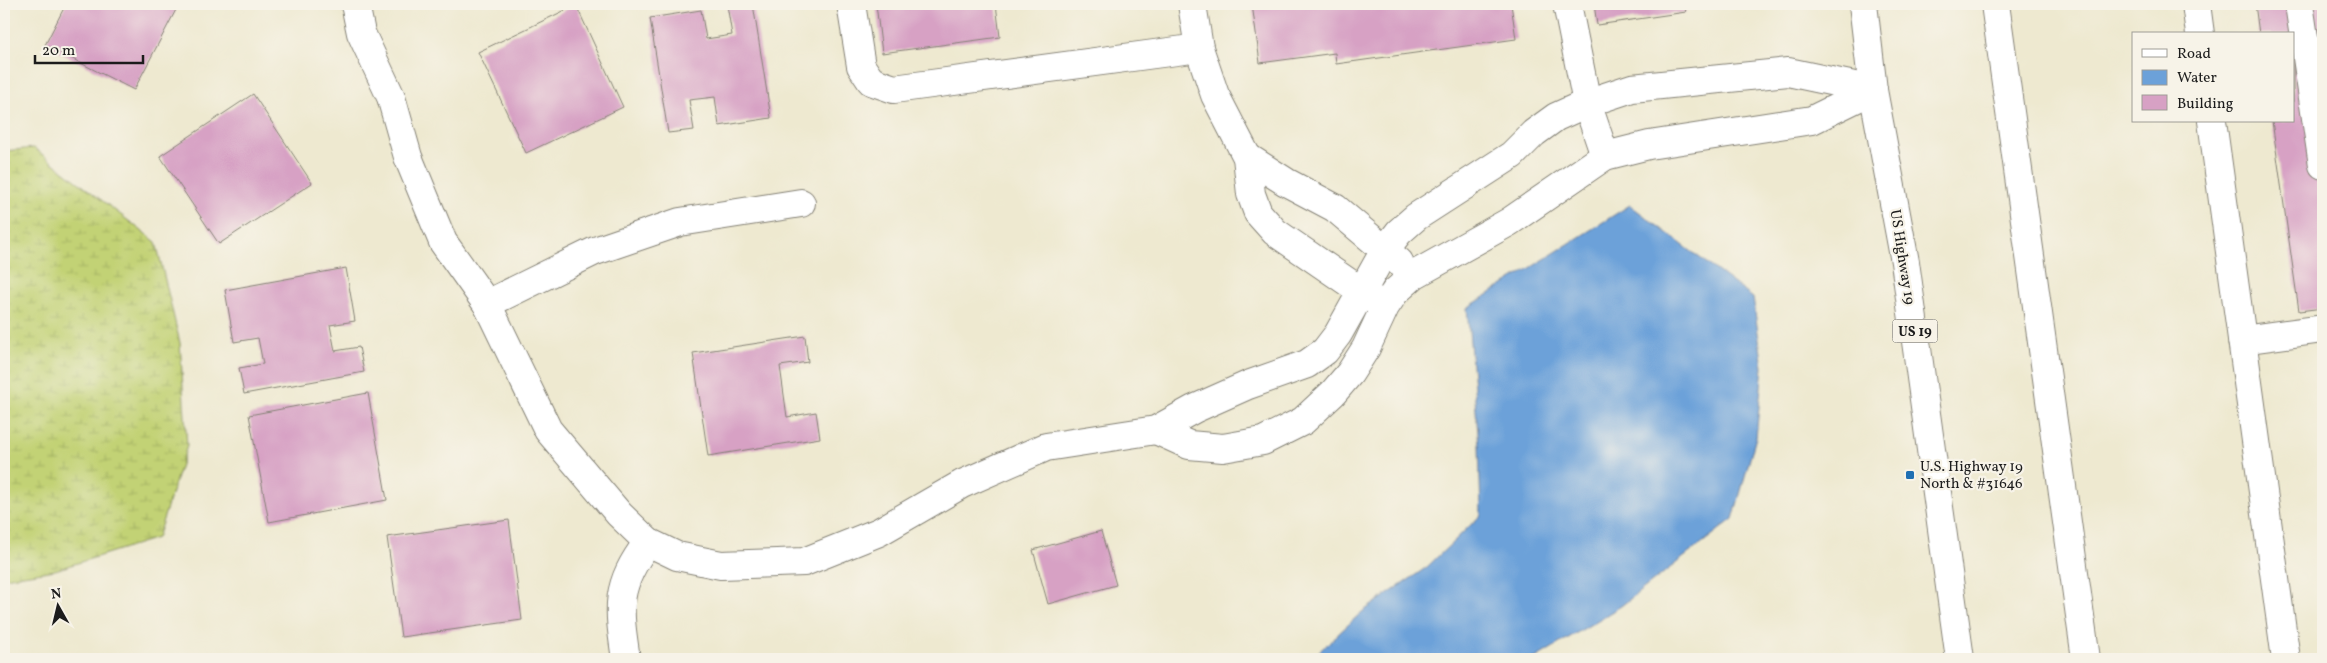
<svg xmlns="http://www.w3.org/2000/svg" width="2327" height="663" font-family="Vollkorn,serif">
<defs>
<pattern id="wetland-marsh" width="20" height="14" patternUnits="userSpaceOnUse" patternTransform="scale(1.25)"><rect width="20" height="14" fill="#c2d275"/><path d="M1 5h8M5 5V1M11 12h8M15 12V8" fill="none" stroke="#a6b465"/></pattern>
</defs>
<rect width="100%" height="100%" fill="#f7f3e8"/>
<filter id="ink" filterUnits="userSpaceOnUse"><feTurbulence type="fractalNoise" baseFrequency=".02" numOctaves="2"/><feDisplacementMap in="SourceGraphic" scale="10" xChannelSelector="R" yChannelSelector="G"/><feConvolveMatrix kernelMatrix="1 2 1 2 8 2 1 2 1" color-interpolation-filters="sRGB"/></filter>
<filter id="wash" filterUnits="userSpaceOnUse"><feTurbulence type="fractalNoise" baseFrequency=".0096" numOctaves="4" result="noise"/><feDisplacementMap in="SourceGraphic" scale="20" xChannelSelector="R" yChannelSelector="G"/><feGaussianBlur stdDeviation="1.12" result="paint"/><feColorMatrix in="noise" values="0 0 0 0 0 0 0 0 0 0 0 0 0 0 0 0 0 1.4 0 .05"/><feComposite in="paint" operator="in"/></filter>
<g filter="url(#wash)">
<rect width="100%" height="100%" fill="#eee9d0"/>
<polygon fill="url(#wetland-marsh)" stroke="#6f7748" points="34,148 156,242 180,343 187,446 157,538 55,570 4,578 4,151"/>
<polygon fill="#6ca1d9" stroke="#445e7a" points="1630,205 1753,298 1763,367 1756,437 1733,519 1621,606 1534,659 1311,659 1362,612 1427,567 1481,515 1479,445 1467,308"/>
<g id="blocks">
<g fill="#d7a1c4">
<polygon points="66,4 179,4 134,90 45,45"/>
<polygon points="738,4 753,4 771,118 719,126 715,97 689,100 694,130 668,133 650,18 701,10 706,39 732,35 727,5"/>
<polygon points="876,4 996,4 1000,37 882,53"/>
<polygon points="1252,4 1511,4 1516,39 1336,64 1335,53 1260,63"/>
<polygon points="1594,4 1684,4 1686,12 1597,25"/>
<polygon points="2255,4 2323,4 2323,308 2299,311 2272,121 2293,121 2293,34 2259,34"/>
<polygon points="576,5 623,107 526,153 478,52"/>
<polygon points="253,94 312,183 219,244 160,156"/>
<polygon points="346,268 355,321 330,325 335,351 359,347 364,372 244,394 239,368 263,364 258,338 234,342 225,290"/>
<polygon points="805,336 808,362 780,366 787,417 816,412 820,438 708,456 693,353"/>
<polygon points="368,393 387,500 269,522 249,415"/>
<polygon points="509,520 522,620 401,637 387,537"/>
<polygon points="1101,531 1116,585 1048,604 1033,550"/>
</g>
</g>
</g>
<g filter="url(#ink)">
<use href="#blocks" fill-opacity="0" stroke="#858276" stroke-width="1"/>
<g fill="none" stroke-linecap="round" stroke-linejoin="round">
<defs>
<g id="minor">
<polyline points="355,4 361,33 391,97 408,157 443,242 487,304 548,430 619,514 648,542 677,556 721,565 804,562 879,532 962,484 1046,447 1156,430 1194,409 1248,385 1307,364 1325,351 1338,334 1385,250 1399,232 1416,217 1512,155 1534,133 1556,117 1587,103 1632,88 1788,72 1873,90"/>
<polyline points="851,4 861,66 871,81 894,89 1199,48"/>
<polyline points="1192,4 1199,48 1215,95 1247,157 1251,194 1258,213 1275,232 1377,302"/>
<polyline points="1567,4 1587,103 1605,156"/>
<polyline points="2196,4 2200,34"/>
<polyline points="2299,4 2323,165"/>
<polyline points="2212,121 2286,659"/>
<polyline points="1247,157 1286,182 1335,208 1399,262"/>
<polyline points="487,304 595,251 680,222 801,203"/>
<polyline points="2242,340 2323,329"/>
<polyline points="1156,430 1189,445 1223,448 1263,441 1303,421 1333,393 1350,373 1366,348 1385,307 1395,292 1414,275 1509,222 1605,156 1649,145 1812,120 1873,90"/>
<path d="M626,659c-8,-53 -11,-73 22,-117"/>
</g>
<g id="highway">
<polyline points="1863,4 1873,90 1905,262 1960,659"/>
<polyline points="1995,4 2086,659"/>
</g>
</defs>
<use href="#minor" stroke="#858276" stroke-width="30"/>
<use href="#highway" stroke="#858276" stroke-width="30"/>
<use href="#minor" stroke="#fff" stroke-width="28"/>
<use href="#highway" stroke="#fff" stroke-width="28"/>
</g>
</g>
<rect fill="#1f6fb2" stroke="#f7f3e8" stroke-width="2" x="1905" y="470" width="10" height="10" rx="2.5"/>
<g text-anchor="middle" stroke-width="4.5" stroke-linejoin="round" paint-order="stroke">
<rect fill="#f7f3e8" stroke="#5e5c59" stroke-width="1" x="1892.5" y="319.5" width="45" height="23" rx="4"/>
<g font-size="14" font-weight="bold" fill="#1c1c1c">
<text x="1915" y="336">US 19</text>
</g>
<g font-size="15" fill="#1c1c1c" stroke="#f7f3e8">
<text transform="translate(1903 257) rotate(81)" y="5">US Highway 19</text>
</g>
<g font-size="15" fill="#1c1c1c" stroke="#f7f3e8" text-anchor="start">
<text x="1920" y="471">U.S. Highway 19<tspan x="1920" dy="17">North &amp; #31646</tspan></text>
</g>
</g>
<rect width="2327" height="663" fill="none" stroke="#f7f3e8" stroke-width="20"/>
<rect x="2132" y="32" width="162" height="90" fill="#f7f3e8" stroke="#9f9d96"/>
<rect x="2142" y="49" width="25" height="8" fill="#ffffff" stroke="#9f9d96"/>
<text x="2177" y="58" font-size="15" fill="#1c1c1c">Road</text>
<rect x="2142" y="70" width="25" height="15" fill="#6ca1d9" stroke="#9f9d96"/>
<text x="2177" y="82" font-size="15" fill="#1c1c1c">Water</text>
<rect x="2142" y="95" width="25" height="15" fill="#d7a1c4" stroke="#9f9d96"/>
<text x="2177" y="108" font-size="15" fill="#1c1c1c">Building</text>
<g transform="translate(58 606) rotate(352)" stroke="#f7f3e8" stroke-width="4" paint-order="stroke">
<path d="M0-4L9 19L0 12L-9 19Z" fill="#1c1c1c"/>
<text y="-8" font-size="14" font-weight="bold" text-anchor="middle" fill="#1c1c1c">N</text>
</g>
<path d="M35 55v8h108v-8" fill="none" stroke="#1c1c1c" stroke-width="2.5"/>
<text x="42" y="55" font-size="15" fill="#1c1c1c" stroke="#f7f3e8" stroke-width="4" paint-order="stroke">20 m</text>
</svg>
